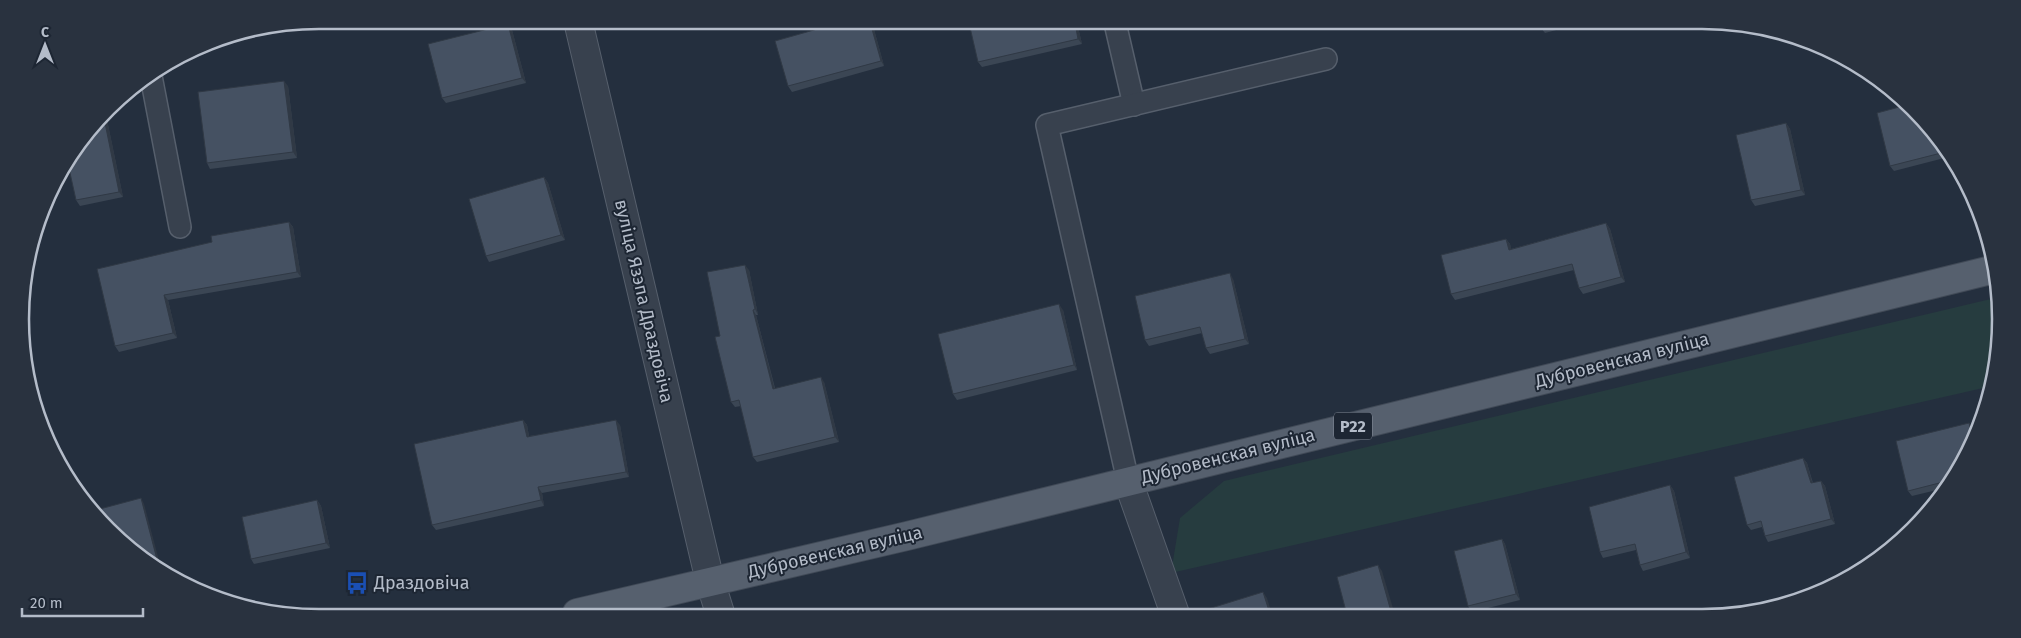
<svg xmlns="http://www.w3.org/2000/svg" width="2021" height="638" font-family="'Fira Sans',sans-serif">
<rect width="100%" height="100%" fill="#242f3e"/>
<polygon fill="#263c3f" points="1995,298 1995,378 1992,386 1171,573 1180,518 1224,481"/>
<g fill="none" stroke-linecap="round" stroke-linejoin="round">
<defs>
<g id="lane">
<polyline points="1115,23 1134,105"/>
<polyline points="151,76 180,227"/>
<polyline points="1128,481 1047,125 1326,59"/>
</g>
<g id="street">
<polyline points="578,21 710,581 720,613"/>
<polyline points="1128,481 1175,614"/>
</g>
<polyline id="primary" points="577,613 907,536 1995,269"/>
</defs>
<use href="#lane" stroke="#565f6c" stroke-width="24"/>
<use href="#street" stroke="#565f6c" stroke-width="30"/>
<use href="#primary" stroke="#414a57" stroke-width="30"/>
<use href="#lane" stroke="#38414e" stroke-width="21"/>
<use href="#street" stroke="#38414e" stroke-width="28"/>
<use href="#primary" stroke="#56606e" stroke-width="28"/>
</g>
<g fill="#3b4654">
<polygon points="872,22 884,66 792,92 788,86"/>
<polygon points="1077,23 1082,44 982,67 978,62"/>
<polygon points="508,24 512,30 526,83 446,103 442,98"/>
<polygon points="1540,25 1575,25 1545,33 1541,28"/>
<polygon points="288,86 297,158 210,169 207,163"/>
<polygon points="1903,106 1951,153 1952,156 1894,171 1890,166"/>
<polygon points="106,115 123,197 80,206 76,200"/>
<polygon points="1786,123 1790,129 1805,195 1755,206 1751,200"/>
<polygon points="544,177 548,183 565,240 489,262 486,256"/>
<polygon points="289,222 293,227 301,277 168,300 177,338 119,352 115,346 212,242"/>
<polygon points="1606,223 1610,229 1625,282 1583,294 1579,288 1574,270 1455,300 1451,294 1506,239 1510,244 1511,249"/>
<polygon points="749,270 758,315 756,315 775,388 824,382 839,442 757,462 753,457 741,406 735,407 731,402 720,336"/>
<polygon points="1233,279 1249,344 1210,354 1206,348 1202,333 1149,346 1145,340"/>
<polygon points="1063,310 1077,370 957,400 953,394"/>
<polygon points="523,420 527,425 529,436 620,425 629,477 542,493 544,506 436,530 432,525"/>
<polygon points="1969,423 1973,428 1961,468 1945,488 1912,496 1908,491"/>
<polygon points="1803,458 1807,463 1813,483 1821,481 1825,486 1835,524 1768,542 1765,536 1762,527 1751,530 1747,525"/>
<polygon points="1670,485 1674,491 1690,558 1643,571 1640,565 1636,550 1603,558 1600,552"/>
<polygon points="317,500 321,506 330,548 254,564 251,559"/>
<polygon points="1502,539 1505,544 1520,600 1472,612 1468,606"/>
</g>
<g fill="#303945">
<polygon points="870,22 872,22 884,66 881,61"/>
<polygon points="1075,23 1077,23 1082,44 1078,39"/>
<polygon points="508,24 512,30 526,83 522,78"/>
<polygon points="284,81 288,86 297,158 293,152"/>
<polygon points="106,115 123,197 119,192 104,118"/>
<polygon points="1786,123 1790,129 1805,195 1801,190"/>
<polygon points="544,177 548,183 565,240 561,235"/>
<polygon points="289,222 293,227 301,277 297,272"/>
<polygon points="1606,223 1610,229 1625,282 1621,277"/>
<polygon points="1506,239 1510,244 1513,255 1509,250"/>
<polygon points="745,265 749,270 758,315 755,309"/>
<polygon points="1230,273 1233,279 1249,344 1245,339"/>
<polygon points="164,295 168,300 177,338 173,333"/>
<polygon points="1059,304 1063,310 1077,370 1074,365"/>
<polygon points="753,310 756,315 776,394 773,389"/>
<polygon points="821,377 824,382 839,442 835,437"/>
<polygon points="523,420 527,425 530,442 527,437"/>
<polygon points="616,420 620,425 629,477 626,472"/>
<polygon points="1969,423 1973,428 1974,434 1973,438"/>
<polygon points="1803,458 1807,463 1814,489 1811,483"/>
<polygon points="1821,481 1825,486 1835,524 1831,519"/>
<polygon points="1670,485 1674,491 1690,558 1686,552"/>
<polygon points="538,487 542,493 544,506 541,500"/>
<polygon points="141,498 144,504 162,572 160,571"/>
<polygon points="317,500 321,506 330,548 326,543"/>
<polygon points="1502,539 1505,544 1520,600 1516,594"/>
<polygon points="1378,565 1382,571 1395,615 1392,615"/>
<polygon points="1263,592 1267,598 1272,614 1270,614"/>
</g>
<g fill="#455162" stroke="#303945">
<polygon points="842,22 870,22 881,61 788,86 775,41"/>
<polygon points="969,23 1075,23 1078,39 978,62"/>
<polygon points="508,24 522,78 442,98 428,44"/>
<polygon points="1540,25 1551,25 1541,28"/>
<polygon points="284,81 293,152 207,163 198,92"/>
<polygon points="1903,106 1949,151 1890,166 1877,113"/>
<polygon points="104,118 119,192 76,200 68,164"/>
<polygon points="1786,123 1801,190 1751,200 1736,135"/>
<polygon points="544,177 561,235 486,256 469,199"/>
<polygon points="289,222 297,272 164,295 173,333 115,346 97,269 212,242 211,236"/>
<polygon points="1606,223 1621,277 1579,288 1572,264 1451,294 1441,255 1506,239 1509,250"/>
<polygon points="745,265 755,309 753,310 773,389 821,377 835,437 753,457 739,400 731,402 715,337 720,336 707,272"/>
<polygon points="1230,273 1245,339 1206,348 1200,327 1145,340 1135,296"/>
<polygon points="1059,304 1074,365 953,394 938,334"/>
<polygon points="523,420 527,437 616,420 626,472 538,487 541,500 432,525 414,444"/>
<polygon points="1969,423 1973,438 1961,468 1951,480 1908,491 1896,441"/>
<polygon points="1803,458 1811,483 1821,481 1831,519 1765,536 1761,521 1747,525 1734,477"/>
<polygon points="1670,485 1686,552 1640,565 1635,544 1600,552 1589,507"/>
<polygon points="141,498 160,571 153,568 96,510"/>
<polygon points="317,500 326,543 251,559 242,517"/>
<polygon points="1502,539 1516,594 1468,606 1454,551"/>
<polygon points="1378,565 1392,615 1347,615 1337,577"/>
<polygon points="1263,592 1270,614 1210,614 1208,609"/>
</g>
<defs>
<symbol id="bus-bare" viewBox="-9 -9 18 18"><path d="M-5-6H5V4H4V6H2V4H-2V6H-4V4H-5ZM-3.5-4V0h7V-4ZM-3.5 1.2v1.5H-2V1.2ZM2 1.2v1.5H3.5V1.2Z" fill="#1a4fb4" stroke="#1d2633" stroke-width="2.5" paint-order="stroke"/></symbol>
</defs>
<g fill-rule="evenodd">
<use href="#bus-bare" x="341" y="567" width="32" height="32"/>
</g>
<g text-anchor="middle" stroke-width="4" stroke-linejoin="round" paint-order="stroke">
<rect fill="#1d2633" stroke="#878f9c" stroke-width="1" x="1334" y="412.5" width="38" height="27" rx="4"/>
<g font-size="16" font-weight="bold" fill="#b4bcc9">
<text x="1353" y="432">Р22</text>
</g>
<g font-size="18" fill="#b4bcc9" stroke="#1d2633">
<text transform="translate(644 301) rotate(77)" y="6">вуліца Язэпа Драздовіча</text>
<text transform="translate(1622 360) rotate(-14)" y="6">Дубровенская вуліца</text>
<text transform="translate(1228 456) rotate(-14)" y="6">Дубровенская вуліца</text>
<text transform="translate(835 552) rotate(-13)" y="6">Дубровенская вуліца</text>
</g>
<g font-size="18" fill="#b4bcc9" stroke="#1d2633" text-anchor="start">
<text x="374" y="589">Драздовіча</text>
</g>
</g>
<path d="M0 0H2021V638H0ZM319 29H1702A290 290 0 0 1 1992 319V319A290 290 0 0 1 1702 609H319A290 290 0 0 1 29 319V319A290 290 0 0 1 319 29Z" fill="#29323f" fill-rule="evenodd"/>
<path fill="none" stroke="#b4bcc9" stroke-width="2.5" d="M319 29H1702A290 290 0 0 1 1992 319V319A290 290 0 0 1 1702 609H319A290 290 0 0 1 29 319V319A290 290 0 0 1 319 29Z"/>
<g transform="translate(45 45)" stroke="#1d2633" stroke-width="4" paint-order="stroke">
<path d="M0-4L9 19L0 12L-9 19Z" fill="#b4bcc9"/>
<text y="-8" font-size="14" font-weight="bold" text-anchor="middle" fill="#b4bcc9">С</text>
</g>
<path d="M22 608v8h121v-8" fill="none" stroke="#b4bcc9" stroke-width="2.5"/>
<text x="30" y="608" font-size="15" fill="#b4bcc9" stroke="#1d2633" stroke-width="4" paint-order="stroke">20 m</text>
</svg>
